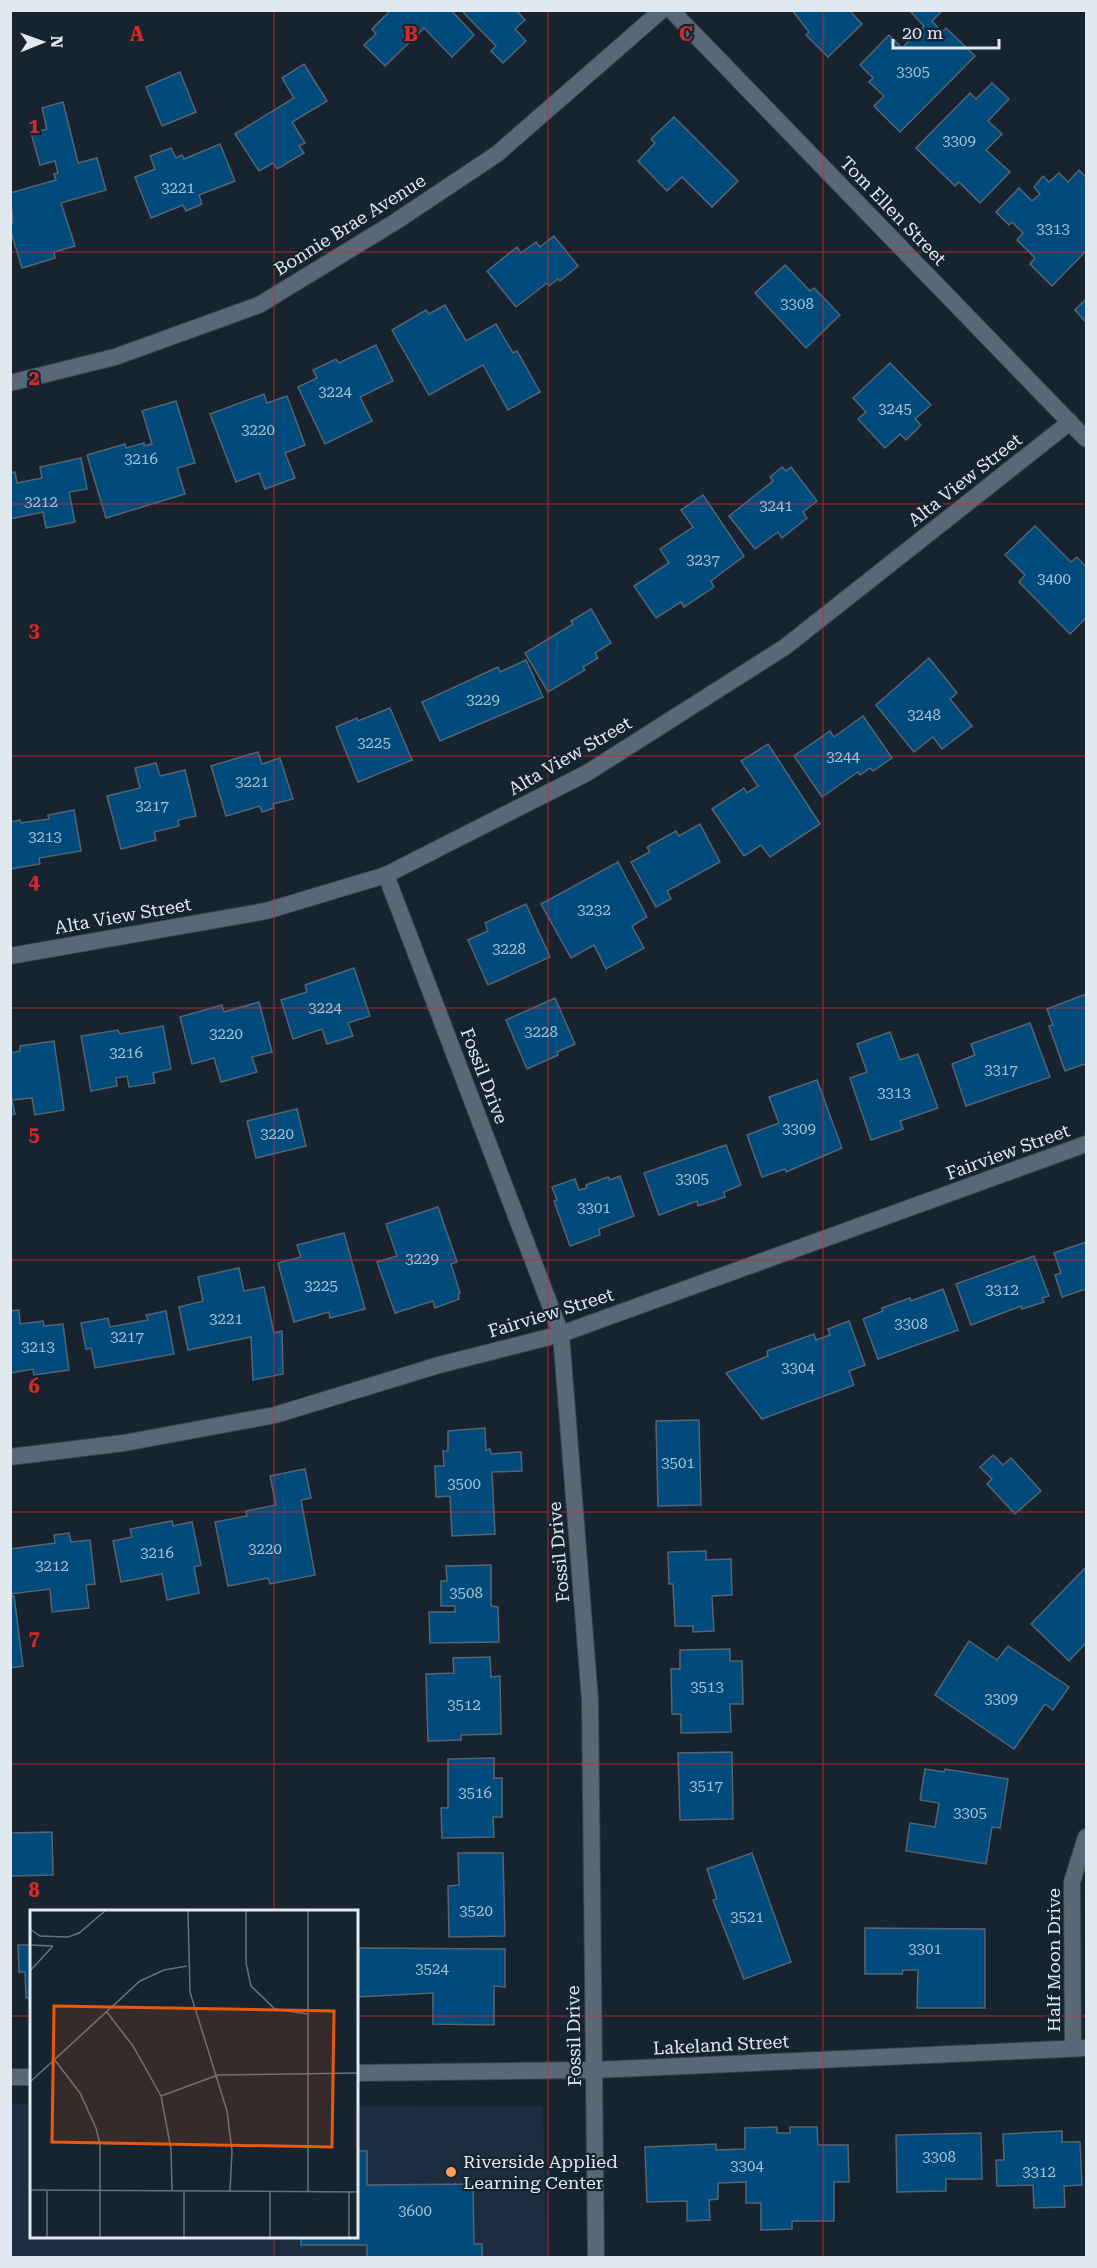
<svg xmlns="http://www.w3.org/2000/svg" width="1097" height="2268" font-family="'Roboto Serif',serif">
<rect width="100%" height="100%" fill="#172430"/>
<polygon fill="#1b2d3e" points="11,2103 31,2104 32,2236 357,2236 357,2106 543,2107 547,2257 11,2258"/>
<g fill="#014b7c" stroke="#556472" stroke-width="1.5">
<polygon points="391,10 451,10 474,35 452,57 424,28 385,66 364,45 376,34 372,29"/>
<polygon points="461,10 516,10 525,20 515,29 526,41 503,63 491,51 496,46"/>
<polygon points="792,10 849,10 862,24 828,57 806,35 809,32"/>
<polygon points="909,10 943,10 932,21 942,32 946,28 975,56 900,132 874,106 884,96 869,82 873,78 860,65 889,35 902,48 924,26"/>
<polygon points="304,64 327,101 292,122 305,143 299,146 304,153 277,169 273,163 259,171 235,134 294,98 282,78"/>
<polygon points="180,72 196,112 162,126 146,87"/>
<polygon points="992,83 1009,99 988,121 1002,134 986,150 1010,172 980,203 959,182 955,186 916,148 970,93 976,99"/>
<polygon points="63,102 78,163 97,158 106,190 61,203 75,246 54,252 55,258 22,268 10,229 13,221 10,193 56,180 54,174 58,173 55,161 40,165 31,133 47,129 42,108"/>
<polygon points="674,117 738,181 712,207 682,177 667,191 638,161 655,143 651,139"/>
<polygon points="220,144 235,181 199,195 202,204 186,211 183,205 151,218 135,177 155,169 150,156 171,148 176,158 182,155 184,159"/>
<polygon points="1079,170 1086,177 1086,251 1052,286 1030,264 1035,258 1017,240 1023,233 1012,222 1009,225 996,212 1019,188 1032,201 1040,194 1034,187 1043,176 1049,182 1059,173 1068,182"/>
<polygon points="554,236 578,266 560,281 558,279 549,286 547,283 516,307 487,271 517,247 521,253 536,242 540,247"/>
<polygon points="785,265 810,291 814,288 840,315 806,348 755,293"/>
<polygon points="1086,299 1086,322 1075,310"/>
<polygon points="445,305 466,341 496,324 513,353 517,351 540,392 508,410 483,365 429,395 392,330 426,310 429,314"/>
<polygon points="376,345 393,381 360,397 372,421 325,444 298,387 317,378 313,370 336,359 339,363"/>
<polygon points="890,363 931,405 915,419 921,425 906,440 900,434 885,448 858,419 866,412 853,398"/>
<polygon points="264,394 267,403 287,396 305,445 285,453 295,478 265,489 259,473 236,482 210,414"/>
<polygon points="176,401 195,463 177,468 185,494 106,518 87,455 125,444 126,448 144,443 144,446 152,444 142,411"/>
<polygon points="81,458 87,489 69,492 75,522 46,528 43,512 10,519 10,473 15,472 17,483 42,478 40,467"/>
<polygon points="782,467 786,471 791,467 817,501 803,512 807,518 782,538 778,532 755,549 729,516 773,481 770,477"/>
<polygon points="703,495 744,556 711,581 714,587 684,607 681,602 656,618 634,586 669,563 660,549 693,527 681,510"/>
<polygon points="1035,526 1071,562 1077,557 1086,567 1086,618 1070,634 1019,582 1025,575 1005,555"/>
<polygon points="591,609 611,643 595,653 598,658 583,667 585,670 548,692 525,653 573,624 571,621"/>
<polygon points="929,658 957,693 950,699 972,726 942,749 933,737 914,752 876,705"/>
<polygon points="526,660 543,697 440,741 422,702 498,667 500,672"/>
<polygon points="390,708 412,760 358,782 336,727 357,718 358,721"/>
<polygon points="863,716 892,758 873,771 870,768 860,775 858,772 822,797 794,756 830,731 834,737"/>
<polygon points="768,744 820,824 770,857 761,845 744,856 712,809 744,788 747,793 758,786 741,761"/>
<polygon points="258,752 262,764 280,758 293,799 273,804 274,808 262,812 260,806 226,816 211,766"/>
<polygon points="156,763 160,776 185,770 196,816 178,820 179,826 154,832 156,840 121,849 107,796 140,788 135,768"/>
<polygon points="74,810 81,851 39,858 40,864 10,869 10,822 20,820 21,823 49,819 48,815"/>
<polygon points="700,824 720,862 667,891 671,899 656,907 631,862 650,852 647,847 676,831 679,836"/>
<polygon points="618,862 647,917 632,926 644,948 606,969 594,945 571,958 541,904"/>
<polygon points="526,904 550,957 488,985 468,940 488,931 485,923"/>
<polygon points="354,968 370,1016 348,1023 353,1036 327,1044 322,1029 293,1039 281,1000 307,992 305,985"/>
<polygon points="1086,994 1086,1066 1084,1064 1065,1071 1049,1026 1053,1025 1047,1009"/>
<polygon points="555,998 575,1044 557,1052 558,1055 527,1069 506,1020"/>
<polygon points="259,1002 272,1052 252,1057 257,1072 221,1082 214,1058 192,1064 180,1017 222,1005 224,1012"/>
<polygon points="1030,1023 1050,1077 966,1106 952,1064 975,1055 971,1044"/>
<polygon points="163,1026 171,1069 153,1073 155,1083 129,1087 127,1076 116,1078 117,1086 91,1091 81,1036 118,1030 120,1034"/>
<polygon points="890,1032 900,1060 918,1054 938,1108 900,1121 903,1129 871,1140 850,1078 867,1072 857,1044"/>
<polygon points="54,1041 64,1110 35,1115 32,1098 12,1100 15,1114 10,1115 10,1053 20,1051 20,1046"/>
<polygon points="817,1080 842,1148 786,1172 785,1169 762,1177 747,1135 779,1123 769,1097"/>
<polygon points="297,1109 306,1146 256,1158 247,1121"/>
<polygon points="726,1145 741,1185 724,1192 725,1197 698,1206 697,1201 659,1215 644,1173"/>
<polygon points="620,1176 634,1216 599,1229 600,1235 570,1246 554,1201 557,1200 552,1187 575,1179 579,1190 587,1188 586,1185 608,1177 610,1180"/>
<polygon points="438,1207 457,1262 451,1264 460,1293 458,1294 459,1299 435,1308 433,1301 395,1313 377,1262 397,1256 386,1224"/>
<polygon points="344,1233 365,1309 330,1318 329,1312 294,1322 278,1263 301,1257 297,1245"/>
<polygon points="1086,1242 1086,1289 1062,1297 1055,1275 1061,1273 1054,1253"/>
<polygon points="1034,1256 1049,1296 1042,1298 1044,1302 1022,1309 1021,1306 971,1325 956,1284"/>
<polygon points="239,1268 244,1291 264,1287 274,1333 282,1331 283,1374 253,1380 251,1337 188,1350 179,1307 203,1301 198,1277"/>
<polygon points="943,1289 958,1330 878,1359 863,1319 883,1311 882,1308 910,1298 911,1301"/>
<polygon points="19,1310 20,1324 43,1321 44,1326 63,1324 69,1370 34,1375 33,1369 10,1373 10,1311"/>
<polygon points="166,1311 174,1354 95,1368 91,1348 86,1349 81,1323 108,1318 110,1327 148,1320 146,1315"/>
<polygon points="849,1321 865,1365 849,1371 854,1385 762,1419 726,1373 768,1356 767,1351 814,1334 816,1340 830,1335 828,1329"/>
<polygon points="699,1420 701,1505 658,1506 656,1421"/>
<polygon points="485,1428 486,1450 490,1449 491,1454 521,1452 522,1471 492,1472 495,1534 452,1536 450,1496 436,1497 435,1466 444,1466 443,1451 448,1451 448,1431"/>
<polygon points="993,1455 1003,1465 1011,1458 1041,1491 1015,1514 987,1484 992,1479 980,1467"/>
<polygon points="305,1469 311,1498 301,1500 315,1575 270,1584 268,1578 228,1586 215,1522 247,1516 246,1511 276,1505 270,1476"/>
<polygon points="172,1521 173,1526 192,1522 201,1565 194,1567 199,1593 167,1600 162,1574 121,1582 113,1541 132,1537 130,1529"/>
<polygon points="69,1533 71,1542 90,1540 95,1584 86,1585 89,1608 52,1612 50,1589 10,1594 10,1549 55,1543 54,1535"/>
<polygon points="706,1551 706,1560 731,1559 732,1595 712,1596 714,1631 693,1632 693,1626 675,1626 673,1584 669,1584 668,1552"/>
<polygon points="491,1565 491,1606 498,1607 499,1642 430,1643 429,1612 455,1612 455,1606 441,1606 441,1581 447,1581 446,1566"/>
<polygon points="1086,1567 1086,1643 1069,1661 1031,1624"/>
<polygon points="10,1596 14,1596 23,1666 10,1668"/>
<polygon points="969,1641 997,1660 1008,1646 1069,1687 1053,1710 1045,1704 1014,1749 935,1695"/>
<polygon points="730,1649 730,1661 742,1661 743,1704 730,1704 731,1732 681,1733 681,1714 672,1714 671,1669 680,1669 680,1650"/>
<polygon points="490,1657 491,1677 500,1676 501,1734 461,1735 461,1740 428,1741 426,1674 454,1673 453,1658"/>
<polygon points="732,1752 733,1819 680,1820 678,1753"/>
<polygon points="494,1758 494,1778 502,1778 502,1817 493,1817 494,1837 442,1838 441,1808 448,1808 448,1759"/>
<polygon points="925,1769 944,1772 945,1769 1008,1779 1000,1828 992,1827 986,1864 906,1851 910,1823 935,1827 939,1803 920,1800"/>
<polygon points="52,1832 53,1875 10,1876 10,1833"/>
<polygon points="458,1853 503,1853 505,1936 449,1937 448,1886 459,1885"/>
<polygon points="752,1853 791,1962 744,1979 713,1900 717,1899 707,1869"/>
<polygon points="865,1928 985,1929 985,2008 917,2008 918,1970 903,1970 902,1974 865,1974"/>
<polygon points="18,1945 32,1945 32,1998 26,1998 25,1972 19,1972"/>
<polygon points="359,1948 505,1949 505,1987 494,1986 494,2025 433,2024 433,1993 357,1997"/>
<polygon points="777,2127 777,2133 790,2133 790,2127 817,2127 818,2145 848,2145 849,2182 834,2182 834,2221 792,2221 792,2229 761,2230 761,2203 746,2203 746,2182 718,2183 718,2199 709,2200 710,2220 687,2221 687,2201 647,2202 645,2147 716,2144 716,2150 745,2149 745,2128"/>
<polygon points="1062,2131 1062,2142 1080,2142 1082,2185 1064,2186 1065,2207 1034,2208 1033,2185 997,2186 996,2160 1004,2160 1003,2134"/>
<polygon points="981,2133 982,2179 946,2179 946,2191 897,2192 896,2135"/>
<polygon points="357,2151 367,2151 367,2185 473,2184 474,2244 482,2244 482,2258 367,2258 367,2245 301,2245 301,2236 357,2236"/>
</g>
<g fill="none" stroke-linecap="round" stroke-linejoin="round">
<defs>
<g id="minor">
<polyline points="671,10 1086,439"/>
<polyline points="10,383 115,357 259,305 395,222 497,154 662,10"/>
<polyline points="386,875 561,1334 590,1700 596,2258"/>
<polyline points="10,956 266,911 386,875 587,773 785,647 1070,422"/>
<polyline points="10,1457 124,1443 275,1415 439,1365 561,1334 1086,1144"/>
<polyline points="1073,2048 1072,1882 1086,1837"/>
<polyline points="357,2073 594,2070 1086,2048"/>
<polyline points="10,2077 32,2077"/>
</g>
</defs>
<use href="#minor" stroke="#38424b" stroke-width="18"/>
<use href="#minor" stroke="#596876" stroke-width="16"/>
</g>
<path fill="none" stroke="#d62828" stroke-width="1.5" stroke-opacity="0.55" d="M274,10v1901M548,10v2248M823,10v2248M10,252h1076M10,504h1076M10,756h1076M10,1008h1076M10,1260h1076M10,1512h1076M10,1764h1076M10,2016h22M357,2016h729M274,2236v22"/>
<circle fill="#fe9c58" stroke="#172430" stroke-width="2" cx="451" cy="2172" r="6"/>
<g text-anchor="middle" stroke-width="4.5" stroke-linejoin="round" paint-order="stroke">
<g font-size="15" fill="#a8c1d3">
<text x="913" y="77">3305</text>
<text x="959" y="146">3309</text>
<text x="178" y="193">3221</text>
<text x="1053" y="234">3313</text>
<text x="797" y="309">3308</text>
<text x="335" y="397">3224</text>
<text x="895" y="414">3245</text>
<text x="258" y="435">3220</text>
<text x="141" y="464">3216</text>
<text x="41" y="507">3212</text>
<text x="776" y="511">3241</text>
<text x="703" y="565">3237</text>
<text x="1054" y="584">3400</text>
<text x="483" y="705">3229</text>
<text x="924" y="720">3248</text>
<text x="374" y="748">3225</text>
<text x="843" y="762">3244</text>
<text x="252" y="787">3221</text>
<text x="152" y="811">3217</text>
<text x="45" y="842">3213</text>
<text x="594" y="915">3232</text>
<text x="509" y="954">3228</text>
<text x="325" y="1013">3224</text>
<text x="541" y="1037">3228</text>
<text x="226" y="1039">3220</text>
<text x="126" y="1058">3216</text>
<text x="1001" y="1075">3317</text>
<text x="894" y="1098">3313</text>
<text x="799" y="1134">3309</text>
<text x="277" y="1139">3220</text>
<text x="692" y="1184">3305</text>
<text x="594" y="1213">3301</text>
<text x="422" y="1264">3229</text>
<text x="321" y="1291">3225</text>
<text x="1002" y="1295">3312</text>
<text x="226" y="1324">3221</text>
<text x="911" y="1329">3308</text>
<text x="127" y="1342">3217</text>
<text x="38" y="1352">3213</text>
<text x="798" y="1373">3304</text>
<text x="678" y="1468">3501</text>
<text x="464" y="1489">3500</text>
<text x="265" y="1554">3220</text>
<text x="157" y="1558">3216</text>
<text x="52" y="1571">3212</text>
<text x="466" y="1598">3508</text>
<text x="707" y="1692">3513</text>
<text x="1001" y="1704">3309</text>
<text x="464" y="1710">3512</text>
<text x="706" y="1791">3517</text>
<text x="475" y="1798">3516</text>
<text x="970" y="1818">3305</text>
<text x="476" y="1916">3520</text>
<text x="747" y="1922">3521</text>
<text x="925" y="1954">3301</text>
<text x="432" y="1974">3524</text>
<text x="939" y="2162">3308</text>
<text x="747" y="2171">3304</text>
<text x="1039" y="2177">3312</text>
<text x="415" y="2216">3600</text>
</g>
<g font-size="18" fill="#e0e8f0" stroke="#172430">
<text transform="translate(893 211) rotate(46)" y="6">Tom Ellen Street</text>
<text transform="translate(350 225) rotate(-32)" y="6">Bonnie Brae Avenue</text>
<text transform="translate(965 480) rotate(-38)" y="6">Alta View Street</text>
<text transform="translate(570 756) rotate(-30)" y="6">Alta View Street</text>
<text transform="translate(123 916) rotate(-10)" y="6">Alta View Street</text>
<text transform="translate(484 1076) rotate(69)" y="6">Fossil Drive</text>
<text transform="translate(1008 1152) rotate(-20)" y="6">Fairview Street</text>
<text transform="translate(551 1313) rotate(-17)" y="6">Fairview Street</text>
<text transform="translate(559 1552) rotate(-95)" y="6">Fossil Drive</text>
<text transform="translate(1054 1960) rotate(-90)" y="6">Half Moon Drive</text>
<text transform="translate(574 2036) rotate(-91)" y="6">Fossil Drive</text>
<text transform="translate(721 2045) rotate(-3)" y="6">Lakeland Street</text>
</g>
<g font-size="18" fill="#e0e8f0" stroke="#172430" text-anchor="start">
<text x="463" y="2168">Riverside Applied<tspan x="463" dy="21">Learning Center</tspan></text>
</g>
</g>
<g transform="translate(30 1910)">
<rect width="328" height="328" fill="#172430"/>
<path fill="none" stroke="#67727d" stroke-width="1.5" d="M158,1l2,81 37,119 5,40 -2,40M216,1v52l5,23 24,23 32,5M278,1v281M0,19l10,7 28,1 11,-4 26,-22M0,35l23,1M0,61l23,-25M76,101l27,35 28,50 10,53 1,42M24,149l26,34 16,35 4,16v94M0,172l110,-101 24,-11 23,-4M131,186l57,-21 141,-2M0,247v21M0,280l329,2M319,282v46M17,328v-48M154,328v-47M240,328v-47"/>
<path fill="#e8590c" fill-opacity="0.15" stroke="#e8590c" stroke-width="3" d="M24,96l280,5 -2,136 -280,-5z"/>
<rect width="328" height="328" fill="none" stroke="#e0e8f0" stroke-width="3"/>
</g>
<g font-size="20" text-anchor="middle" font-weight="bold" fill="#d62828" stroke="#172430" stroke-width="4.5" stroke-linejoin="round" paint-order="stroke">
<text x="137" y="41">A</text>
<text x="411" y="41">B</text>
<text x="686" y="41">C</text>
<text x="34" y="133">1</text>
<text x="34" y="385">2</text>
<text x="34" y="637">3</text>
<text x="34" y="889">4</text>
<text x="34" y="1141">5</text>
<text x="34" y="1393">6</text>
<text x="34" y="1645">7</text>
<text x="34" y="1897">8</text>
</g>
<rect width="1097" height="2268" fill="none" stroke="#e0e8f0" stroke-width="24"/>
<g transform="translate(42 42) rotate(89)" stroke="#172430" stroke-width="4.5" paint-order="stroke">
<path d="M0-4.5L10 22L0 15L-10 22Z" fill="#e0e8f0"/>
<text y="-9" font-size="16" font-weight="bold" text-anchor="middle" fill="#e0e8f0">N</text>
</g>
<path d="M893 39v9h106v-9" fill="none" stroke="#e0e8f0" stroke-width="3"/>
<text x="902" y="39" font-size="18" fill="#e0e8f0" stroke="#172430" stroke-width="4.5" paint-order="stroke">20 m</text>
</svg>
